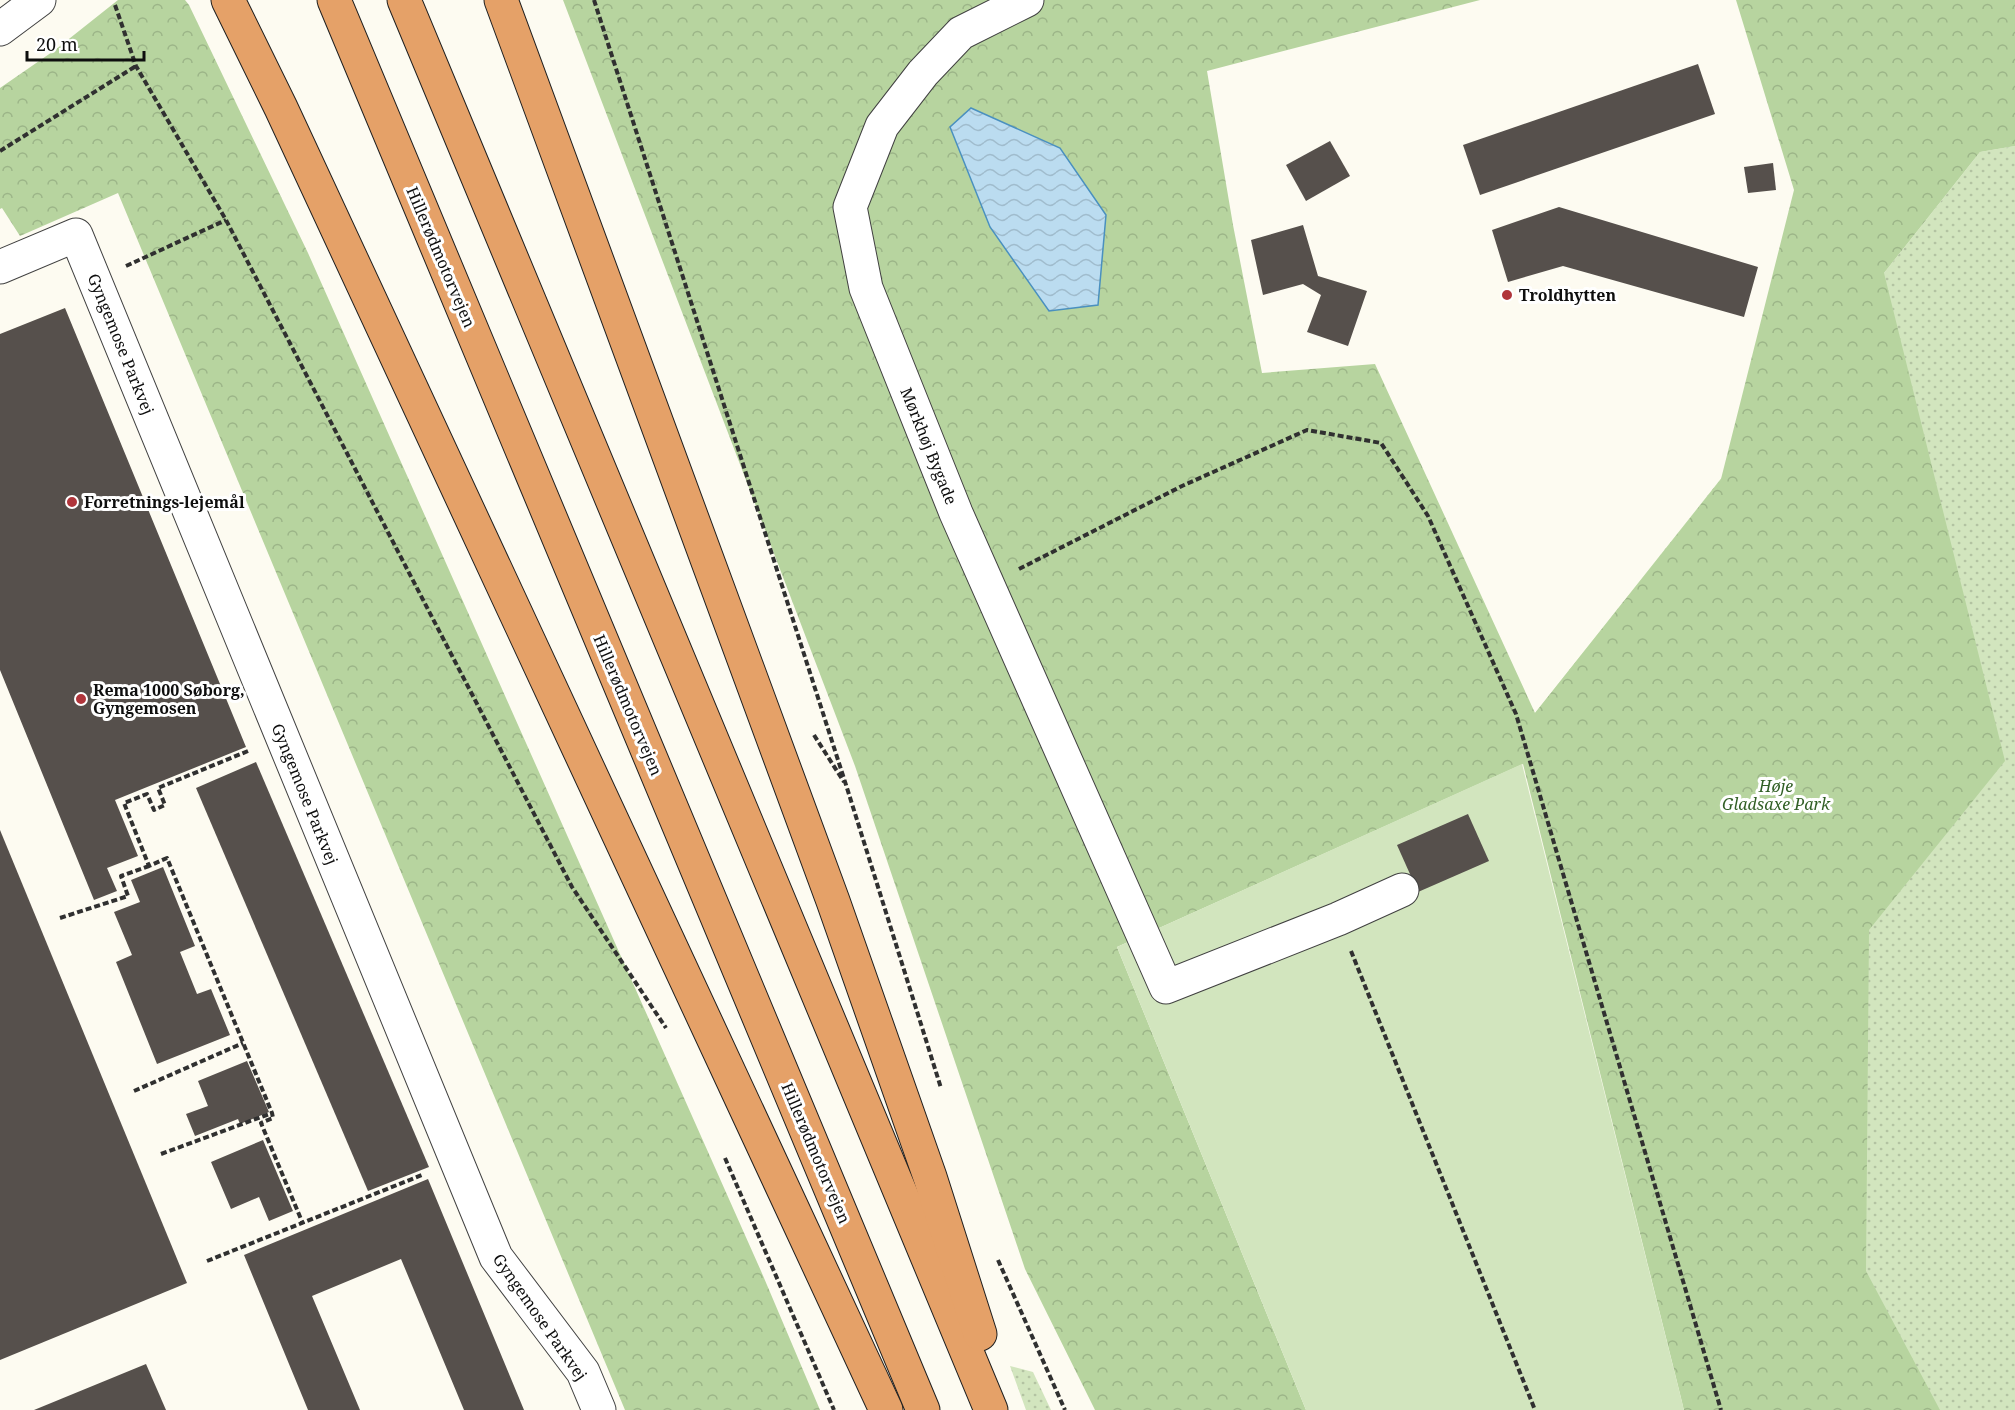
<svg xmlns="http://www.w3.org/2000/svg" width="2015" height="1410" font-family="'Noto Serif',serif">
<defs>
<pattern id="grass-dots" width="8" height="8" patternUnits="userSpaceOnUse" patternTransform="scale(1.5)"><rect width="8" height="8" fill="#d2e5be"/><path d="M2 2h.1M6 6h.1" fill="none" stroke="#b3c3a2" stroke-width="1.8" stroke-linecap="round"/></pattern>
<pattern id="forest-crowns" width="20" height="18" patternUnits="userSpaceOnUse" patternTransform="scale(1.5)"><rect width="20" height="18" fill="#b7d49f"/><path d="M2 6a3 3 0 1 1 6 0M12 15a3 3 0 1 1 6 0" fill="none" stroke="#9cb588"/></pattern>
<pattern id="water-waves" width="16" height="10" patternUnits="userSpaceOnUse" patternTransform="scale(1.5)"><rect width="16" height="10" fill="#bbdcf0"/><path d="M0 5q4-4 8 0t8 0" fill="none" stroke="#a0bccd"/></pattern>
</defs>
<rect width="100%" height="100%" fill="#fdfbf1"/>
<g fill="url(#grass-dots)">
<polygon points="2015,146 2015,1410 1684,1410 1535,713 1980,152"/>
<polygon points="1010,1366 1033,1372 1051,1410 1026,1410"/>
</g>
<g fill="url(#forest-crowns)">
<polygon points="118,0 185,0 189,5 308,253 761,1271 820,1410 625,1410 118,193 20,236 2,208 0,209 0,88 55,50"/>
<polygon points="563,0 1480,0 1207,71 1233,225 1262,373 1375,364 1535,713 1721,479 1794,190 1736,0 2015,0 2015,146 1980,152 1884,273 2005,761 1869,930 1866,1271 1940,1410 1684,1410 1523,764 1117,947 1306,1410 1095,1410 1025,1269 855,766"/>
</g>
<polygon fill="#d2e5be" points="1522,764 1684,1410 1306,1410 1117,947"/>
<polygon fill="url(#water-waves)" stroke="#4a90bf" stroke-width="1.5" points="971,108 1060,148 1106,215 1098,305 1049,311 990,227 950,127"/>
<g fill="#56504c">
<polygon points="1698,64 1715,114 1480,195 1463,145"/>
<polygon points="1330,141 1350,176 1306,201 1286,165"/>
<polygon points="1773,163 1776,190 1748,193 1744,167"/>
<polygon points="1559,207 1758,267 1744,317 1563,266 1508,282 1492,230"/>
<polygon points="1303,225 1318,276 1367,291 1348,346 1307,332 1321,295 1303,284 1263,295 1251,240"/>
<polygon points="65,308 246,747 115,800 138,856 107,868 117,891 94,900 0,670 0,334"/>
<polygon points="256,762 429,1167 368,1191 196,788"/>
<polygon points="1468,814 1489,861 1418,892 1397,845"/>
<polygon points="0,830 187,1283 0,1360"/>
<polygon points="163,867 195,946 180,952 197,994 211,989 230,1035 157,1064 116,962 132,955 114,912 140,902 131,880"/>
<polygon points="247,1061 269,1112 240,1124 238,1119 195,1136 186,1114 208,1106 198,1081"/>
<polygon points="263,1140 293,1211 269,1221 259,1197 231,1209 211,1162"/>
<polygon points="428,1179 524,1410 464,1410 401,1259 312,1296 360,1410 308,1410 244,1255"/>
<polygon points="146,1364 166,1410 34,1410"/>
</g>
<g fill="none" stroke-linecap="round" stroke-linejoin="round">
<defs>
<g id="minor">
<polyline points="1027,0 961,33 923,73 882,126 850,207 866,288 956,513 1166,987 1338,919 1402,890"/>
<polyline points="0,29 39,0"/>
<polyline points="0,267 76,235 496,1257 583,1372 599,1410"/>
</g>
<g id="highway">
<polyline points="228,0 281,108 886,1410"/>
<polyline points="334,0 923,1410"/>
<polyline points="404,0 991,1410"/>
<polyline points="501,0 833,901 930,1177 980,1334"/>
</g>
</defs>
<use href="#minor" stroke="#414141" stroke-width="35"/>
<use href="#highway" stroke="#1f1f1f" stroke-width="35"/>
<g stroke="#303030" stroke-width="4" stroke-dasharray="6 3" stroke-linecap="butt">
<polyline points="594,0 847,788 941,1088"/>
<polyline points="115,5 136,66 226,220 572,887 666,1028"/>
<polyline points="0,151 136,66"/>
<polyline points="126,266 226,220"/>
<polyline points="1019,569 1182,486 1307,430 1381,443 1428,516 1516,714 1721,1410"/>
<polyline points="814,735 844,782"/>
<polyline points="248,751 158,788 165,805 154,810 147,794 124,803 149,866 167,858 272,1113 273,1118 261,1123 303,1224"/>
<polyline points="60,918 128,896 121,876 149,866"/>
<polyline points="1351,951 1535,1410"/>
<polyline points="134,1091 243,1043"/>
<polyline points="161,1154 272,1113"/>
<polyline points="725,1158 834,1410"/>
<polyline points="998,1260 1065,1410"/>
<polyline points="207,1261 422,1175"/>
</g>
<use href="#minor" stroke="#fff" stroke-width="33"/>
<use href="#highway" stroke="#e5a168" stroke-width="33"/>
</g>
<g fill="#b0353b" stroke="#fff" stroke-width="2">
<circle cx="1507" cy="295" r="6"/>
<circle cx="72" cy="502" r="6"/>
<circle cx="81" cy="699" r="6"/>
</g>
<g text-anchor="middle" stroke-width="6" stroke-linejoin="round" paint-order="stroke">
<g font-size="16" fill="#0e0e0e" stroke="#fff">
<text transform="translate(441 257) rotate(67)" y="6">Hillerødmotorvejen</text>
<text transform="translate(121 344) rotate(68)" y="6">Gyngemose Parkvej</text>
<text transform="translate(929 446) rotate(68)" y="6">Mørkhøj Bygade</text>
<text transform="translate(628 705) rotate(67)" y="6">Hillerødmotorvejen</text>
<text transform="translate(305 794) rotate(68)" y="6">Gyngemose Parkvej</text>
<text transform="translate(816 1153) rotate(67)" y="6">Hillerødmotorvejen</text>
<text transform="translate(540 1317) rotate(55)" y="6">Gyngemose Parkvej</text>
</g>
<g font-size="16" font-weight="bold" fill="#0e0e0e" stroke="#fff" text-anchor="start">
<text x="1519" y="301">Troldhytten</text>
<text x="84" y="508">Forretnings-lejemål</text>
<text x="93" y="696">Rema 1000 Søborg,<tspan x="93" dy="18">Gyngemosen</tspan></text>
</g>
<g font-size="16" font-style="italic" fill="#315f25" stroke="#fff">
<text x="1776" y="792">Høje<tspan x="1776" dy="18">Gladsaxe Park</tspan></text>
</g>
</g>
<path d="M27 51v9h117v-9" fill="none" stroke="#0e0e0e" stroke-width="3"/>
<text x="36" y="51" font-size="18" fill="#0e0e0e" stroke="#ffffff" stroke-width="4.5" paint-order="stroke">20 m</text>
</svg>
